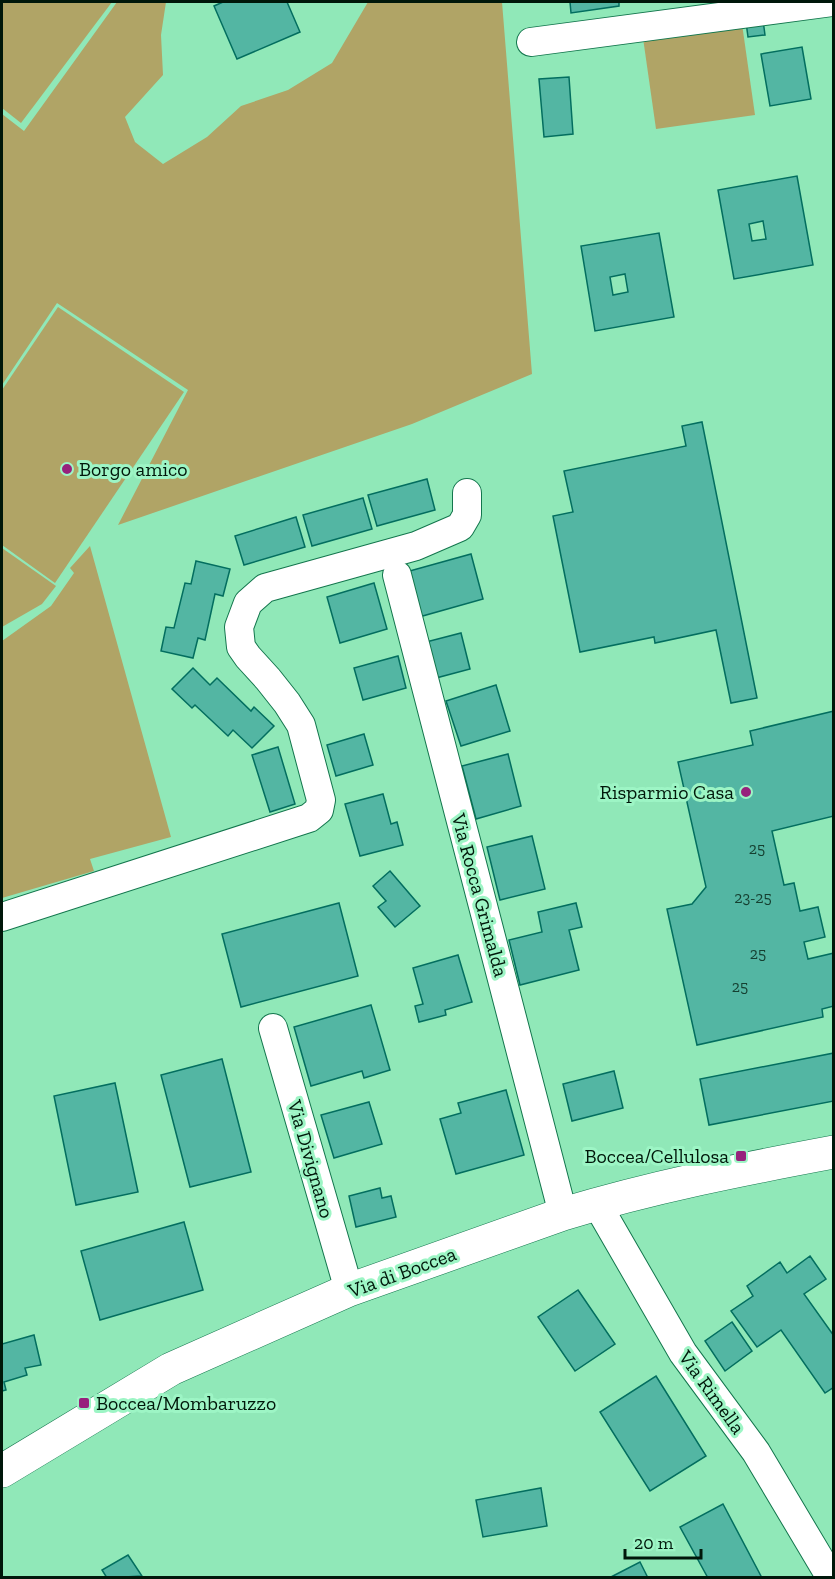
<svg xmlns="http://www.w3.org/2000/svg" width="835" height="1579" font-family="'Zilla Slab',serif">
<rect width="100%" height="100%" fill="#90e8b8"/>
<g fill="#b0a466">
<polygon points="2,2 112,2 21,123 2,108"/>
<polygon points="117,2 166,2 161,35 163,75 125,117 135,142 163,164 207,137 241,106 288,90 332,63 368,2 502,2 532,374 412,424 118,525 188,390 57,303 2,385 2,114 24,131"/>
<polygon points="742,24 755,115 656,129 643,38"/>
<polygon points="58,307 184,392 55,583 2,545 2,390"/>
<polygon points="90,546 171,837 90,859 94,871 2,898 2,641 51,606 74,573 70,568"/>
<polygon points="2,548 56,586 42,604 2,627"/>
</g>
<g fill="#53b6a3" stroke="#036e5f" stroke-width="1.5" fill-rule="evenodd">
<polygon points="223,2 287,2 300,32 237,59 214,6"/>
<polygon points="570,2 619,2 619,6 571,13"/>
<polygon points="763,20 765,35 748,37 746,22"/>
<polygon points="802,47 811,99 770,106 761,54"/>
<polygon points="569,77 573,134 544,137 539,79"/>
<path d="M797,176l16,89 -79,14 -16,-89zM763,221l3,18 -14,2 -3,-17z"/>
<path d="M659,233l15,84 -79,14 -14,-85zM625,274l3,18 -15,3 -3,-18z"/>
<polygon points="702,422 757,698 731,703 716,630 655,643 654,637 580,652 553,516 573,512 564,471 686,446 682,426"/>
<polygon points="427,479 435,510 377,526 368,495"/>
<polygon points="363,498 372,529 312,546 303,515"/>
<polygon points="296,517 305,547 244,565 235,536"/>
<polygon points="471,554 483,599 419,617 406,572"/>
<polygon points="196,561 230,569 223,596 215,594 205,640 198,638 193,658 161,651 166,627 174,628 185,583 191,584"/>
<polygon points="374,583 387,629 340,643 327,597"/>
<polygon points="461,633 470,669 436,678 426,642"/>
<polygon points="398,656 406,688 363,700 354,668"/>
<polygon points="193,668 210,685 217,678 251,711 254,707 274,726 252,748 233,730 228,736 195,705 192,708 172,689"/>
<polygon points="496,685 510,731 461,746 446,701"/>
<polygon points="834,711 834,816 772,831 784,885 794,883 800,911 818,907 825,937 804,942 808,959 834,953 834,1006 822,1009 823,1017 697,1045 667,909 692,904 706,887 678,762 753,745 750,731"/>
<polygon points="364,734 373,765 336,776 327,745"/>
<polygon points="278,747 295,804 270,812 252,755"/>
<polygon points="508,754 521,806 476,819 462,766"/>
<polygon points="383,794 391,824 397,822 403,845 360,856 345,804"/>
<polygon points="532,836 545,889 500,900 487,847"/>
<polygon points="390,871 420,906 395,927 378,907 386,901 373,886"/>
<polygon points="339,903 358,976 241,1007 222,934"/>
<polygon points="576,903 582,927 569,930 579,970 520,985 509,940 542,932 538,912"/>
<polygon points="458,955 472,1002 445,1010 446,1015 419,1022 415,1006 423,1004 413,968"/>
<polygon points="371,1005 390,1070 364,1078 362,1071 311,1086 294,1027"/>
<polygon points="834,1053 834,1101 709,1125 700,1079"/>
<polygon points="222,1059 251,1172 190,1187 161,1075"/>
<polygon points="614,1071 623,1108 572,1121 563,1084"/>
<polygon points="115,1083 138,1192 76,1205 54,1096"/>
<polygon points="506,1090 524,1155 456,1174 440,1119 461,1113 458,1103"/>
<polygon points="369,1102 382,1144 334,1158 321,1115"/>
<polygon points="380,1188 382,1198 391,1196 396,1217 356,1227 349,1196"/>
<polygon points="184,1222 203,1290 100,1320 81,1251"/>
<polygon points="810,1256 826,1279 804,1294 834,1336 834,1387 825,1393 781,1330 757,1347 731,1311 753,1296 747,1286 780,1262 787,1273"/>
<polygon points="578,1290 615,1344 575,1371 538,1317"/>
<polygon points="732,1322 752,1351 725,1371 705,1341"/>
<polygon points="34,1335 41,1365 25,1368 27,1375 4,1382 6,1390 2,1391 2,1344"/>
<polygon points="656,1376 706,1456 650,1491 600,1412"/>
<polygon points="541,1488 547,1526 483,1537 476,1500"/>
<polygon points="723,1504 762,1578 708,1578 680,1527"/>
<polygon points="128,1555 142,1576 107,1578 102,1570"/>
<polygon points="640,1562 648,1578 609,1578"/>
</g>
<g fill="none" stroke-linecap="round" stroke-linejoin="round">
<defs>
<g id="minor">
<polyline points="531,42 832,2"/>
<polyline points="397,575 563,1214"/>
<polyline points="2,917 309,818 319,810 321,800 301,725 287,703 268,679 248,657 241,647 239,627 248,603 265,588 416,546 460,527 467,515 467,493"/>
<polyline points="273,1028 349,1290"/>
<polyline points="597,1204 683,1353 756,1452 831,1578"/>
</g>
<path id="major" d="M2,1471l169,-102 178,-79 214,-76c89,-27 180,-45 271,-62"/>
</defs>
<use href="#minor" stroke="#13764d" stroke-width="30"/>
<use href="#major" stroke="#13764d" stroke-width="34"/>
<use href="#minor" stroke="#fff" stroke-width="28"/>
<use href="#major" stroke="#fff" stroke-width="33"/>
</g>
<g fill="#97217c" stroke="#9df5c5" stroke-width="2">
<circle cx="67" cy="469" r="6"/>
<circle cx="746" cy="792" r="6"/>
<rect x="735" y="1150" width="12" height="12" rx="3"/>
<rect x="78" y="1397" width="12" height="12" rx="3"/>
</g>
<g text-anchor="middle" stroke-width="6" stroke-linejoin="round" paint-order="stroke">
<g font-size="16" fill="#153f30">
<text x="757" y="854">25</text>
<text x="753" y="903">23-25</text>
<text x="758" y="959">25</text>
<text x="740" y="992">25</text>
</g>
<g font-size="20" fill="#00170a" stroke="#9df5c5" text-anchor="start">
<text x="79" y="476">Borgo amico</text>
<text x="734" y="799" text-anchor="end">Risparmio Casa</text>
<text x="729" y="1163" text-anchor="end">Boccea/Cellulosa</text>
<text x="96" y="1410">Boccea/Mombaruzzo</text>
</g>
<g font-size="20" fill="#00170a" stroke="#9df5c5">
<text transform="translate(480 895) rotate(75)" y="7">Via Rocca Grimalda</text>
<text transform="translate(311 1159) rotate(74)" y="7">Via Divignano</text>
<text transform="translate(402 1272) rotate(-20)" y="7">Via di Boccea</text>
<text transform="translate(712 1392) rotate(54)" y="7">Via Rimella</text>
</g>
</g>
<rect width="835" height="1579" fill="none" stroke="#00170a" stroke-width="6"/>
<path d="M625 1549v9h76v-9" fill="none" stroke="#00170a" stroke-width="3"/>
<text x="634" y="1549" font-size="18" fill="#00170a" stroke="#9df5c5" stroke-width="4.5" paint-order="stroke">20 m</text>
</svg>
